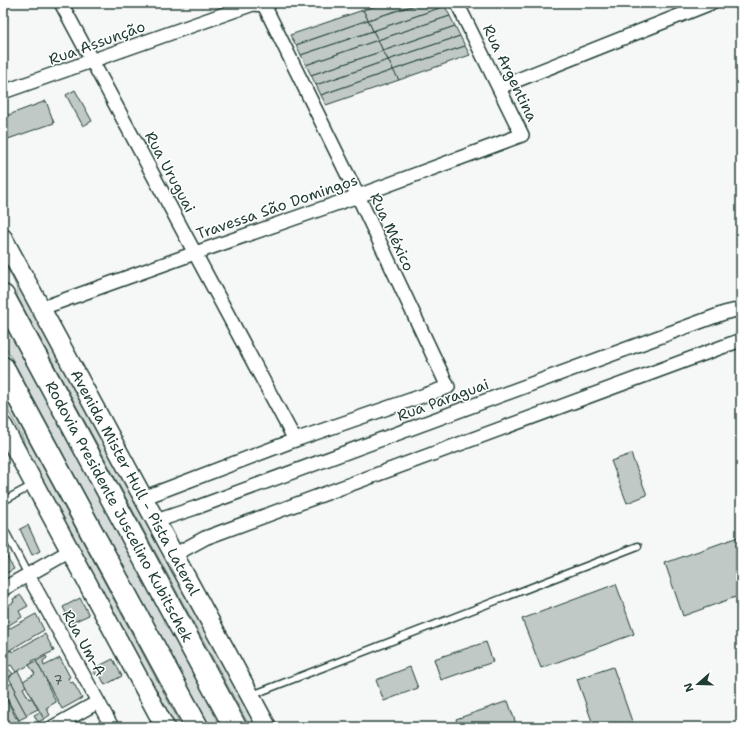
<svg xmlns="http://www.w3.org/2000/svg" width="744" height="730" font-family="'Shantell Sans',sans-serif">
<rect width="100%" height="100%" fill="#f6f7f7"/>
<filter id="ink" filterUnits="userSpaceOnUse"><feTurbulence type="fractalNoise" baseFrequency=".025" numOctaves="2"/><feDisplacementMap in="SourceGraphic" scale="8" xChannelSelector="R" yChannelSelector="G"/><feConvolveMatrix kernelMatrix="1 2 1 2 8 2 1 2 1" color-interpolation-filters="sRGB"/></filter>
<g filter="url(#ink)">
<g fill="#d6dcdb" stroke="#7a8c88">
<path d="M3,254l255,473h-8l-233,-431c2,-15 -14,-27 -14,-42z"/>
<polygon points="3,320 222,727 210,727 3,342"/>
<path d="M3,393l179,334h-9l-148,-278c-1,-21 -22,-36 -22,-56z"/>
</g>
<g fill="#c0c9c6" stroke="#1f3d34">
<polygon points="385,3 421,3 368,20 363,10"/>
<polygon points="421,3 443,3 445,6 373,31 368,20"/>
<polygon points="445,6 450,16 378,40 373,31"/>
<polygon points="363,10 368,20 296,45 290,35"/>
<polygon points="450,16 455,26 383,51 378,40"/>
<polygon points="368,20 373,31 301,55 296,45"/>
<polygon points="455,26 460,36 388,60 383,51"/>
<polygon points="373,31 378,40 306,65 301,55"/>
<polygon points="460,36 465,46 393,70 388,60"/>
<polygon points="378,40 383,51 311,75 306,65"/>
<polygon points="465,46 470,55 399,80 393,70"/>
<polygon points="383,51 388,60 316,85 311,75"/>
<polygon points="388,60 393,70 321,95 316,85"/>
<polygon points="393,70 399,80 326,105 321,95"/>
<polygon points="75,90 92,121 83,126 66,95"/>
<polygon points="46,101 54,123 8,139 3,125 3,117"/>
<polygon points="631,454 647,495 627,503 611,461"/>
<polygon points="28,525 40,551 32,555 20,529"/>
<polygon points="741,536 741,595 683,616 665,563"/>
<polygon points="5,553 14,569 3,575 3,554"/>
<polygon points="616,584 634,634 541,668 522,619"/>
<polygon points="21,595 28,606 19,611 22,617 9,625 9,626 3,630 3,608 14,602 13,599"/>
<polygon points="80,598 89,615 71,623 63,607"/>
<polygon points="36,614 44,630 3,654 3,632"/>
<polygon points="45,634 54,651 32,661 33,663 16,672 11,665 7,667 13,674 8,677 3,668 3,655 11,650 12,652"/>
<polygon points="486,642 493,662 441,680 434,659"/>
<polygon points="46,656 47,658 43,661 44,666 60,658 70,677 68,678 71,683 73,682 82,698 62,709 36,661"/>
<polygon points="113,659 122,676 105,685 99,673 96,675 93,669"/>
<polygon points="36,661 48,683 47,684 56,702 46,708 50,715 44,719 23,681 35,674 29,665"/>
<polygon points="410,667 418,688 384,701 376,680"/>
<polygon points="613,667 634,727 594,727 577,679"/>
<polygon points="18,671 26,686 23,688 29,699 32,698 38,709 26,715 14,692 16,691 9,678 11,677 11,675"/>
<polygon points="12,683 16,691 14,692 27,716 19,720 3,692 3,688"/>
<polygon points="4,694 16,718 17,717 22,727 3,727 3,695"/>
<polygon points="508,701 516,724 507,727 458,727 456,719"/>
<polygon points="40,712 44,719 38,722 34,715"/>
<polygon points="94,721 98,727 83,727"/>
</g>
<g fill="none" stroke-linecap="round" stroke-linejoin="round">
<defs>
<g id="lane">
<polyline points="3,501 33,485"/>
<polyline points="3,527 28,575"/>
<polyline points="252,695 638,546"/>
</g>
<g id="street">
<polyline points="61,3 295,440"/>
<polyline points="500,87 711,3"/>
<polyline points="3,92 253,4 264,5 270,3"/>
<polyline points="42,308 195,253 358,196 522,135 457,3"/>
<polyline points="143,498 295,440 448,387 358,196 264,5"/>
<polyline points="156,521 195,508 724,313 741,309"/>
<polyline points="174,555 205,538 741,340"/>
<polyline points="28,575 112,727"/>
<polyline points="3,589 70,551"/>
<polyline points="53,727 98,702"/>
</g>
<g id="secondary">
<path id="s1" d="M3,238l264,489"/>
<polyline points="3,426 165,727"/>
</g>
<g id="highway">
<path id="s2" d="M3,296l232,431"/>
<polyline points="3,368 197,727"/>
</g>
</defs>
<use href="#lane" stroke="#1f3d34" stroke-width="9"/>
<use href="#street" stroke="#1f3d34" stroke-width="16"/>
<use href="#secondary" stroke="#1f3d34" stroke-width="21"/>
<use href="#highway" stroke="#1f3d34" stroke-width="25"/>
<use href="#lane" stroke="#fff" stroke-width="6"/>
<use href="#street" stroke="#fff" stroke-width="13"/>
<use href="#secondary" stroke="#fff" stroke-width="18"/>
<use href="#highway" stroke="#fff" stroke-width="22"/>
</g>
</g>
<g text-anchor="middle" stroke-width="3" stroke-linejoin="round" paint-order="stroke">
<g font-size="13" fill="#476058">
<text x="58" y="685">7</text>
</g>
<g font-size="15" fill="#1f3d34" stroke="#fff">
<text transform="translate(97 43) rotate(-20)" y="5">Rua Assunção</text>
<text transform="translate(510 73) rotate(64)" y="5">Rua Argentina</text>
<text transform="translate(170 172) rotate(62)" y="5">Rua Uruguai</text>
<text transform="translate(277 207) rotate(-19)" y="5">Travessa São Domingos</text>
<text transform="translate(392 232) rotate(65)" y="5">Rua México</text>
<text transform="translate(443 400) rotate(-20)" y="5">Rua Paraguai</text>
<text dy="5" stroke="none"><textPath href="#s1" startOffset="278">Avenida Mister Hull - Pista Lateral</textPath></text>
<text dy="5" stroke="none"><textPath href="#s2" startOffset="245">Rodovia Presidente Juscelino Kubitschek</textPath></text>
<text transform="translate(84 643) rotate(61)" y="5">Rua Um-A</text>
</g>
</g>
<rect width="744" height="730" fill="none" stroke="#fff" stroke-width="16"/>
<rect x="8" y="8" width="728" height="714" fill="none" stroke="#1f3d34" stroke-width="1.5" filter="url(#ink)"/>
<g transform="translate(698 684) rotate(250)" stroke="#ffffff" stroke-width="3" paint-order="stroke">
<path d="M0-3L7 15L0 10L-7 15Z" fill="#1f3d34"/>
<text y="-6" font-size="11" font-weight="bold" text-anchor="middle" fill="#1f3d34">N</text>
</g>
</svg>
